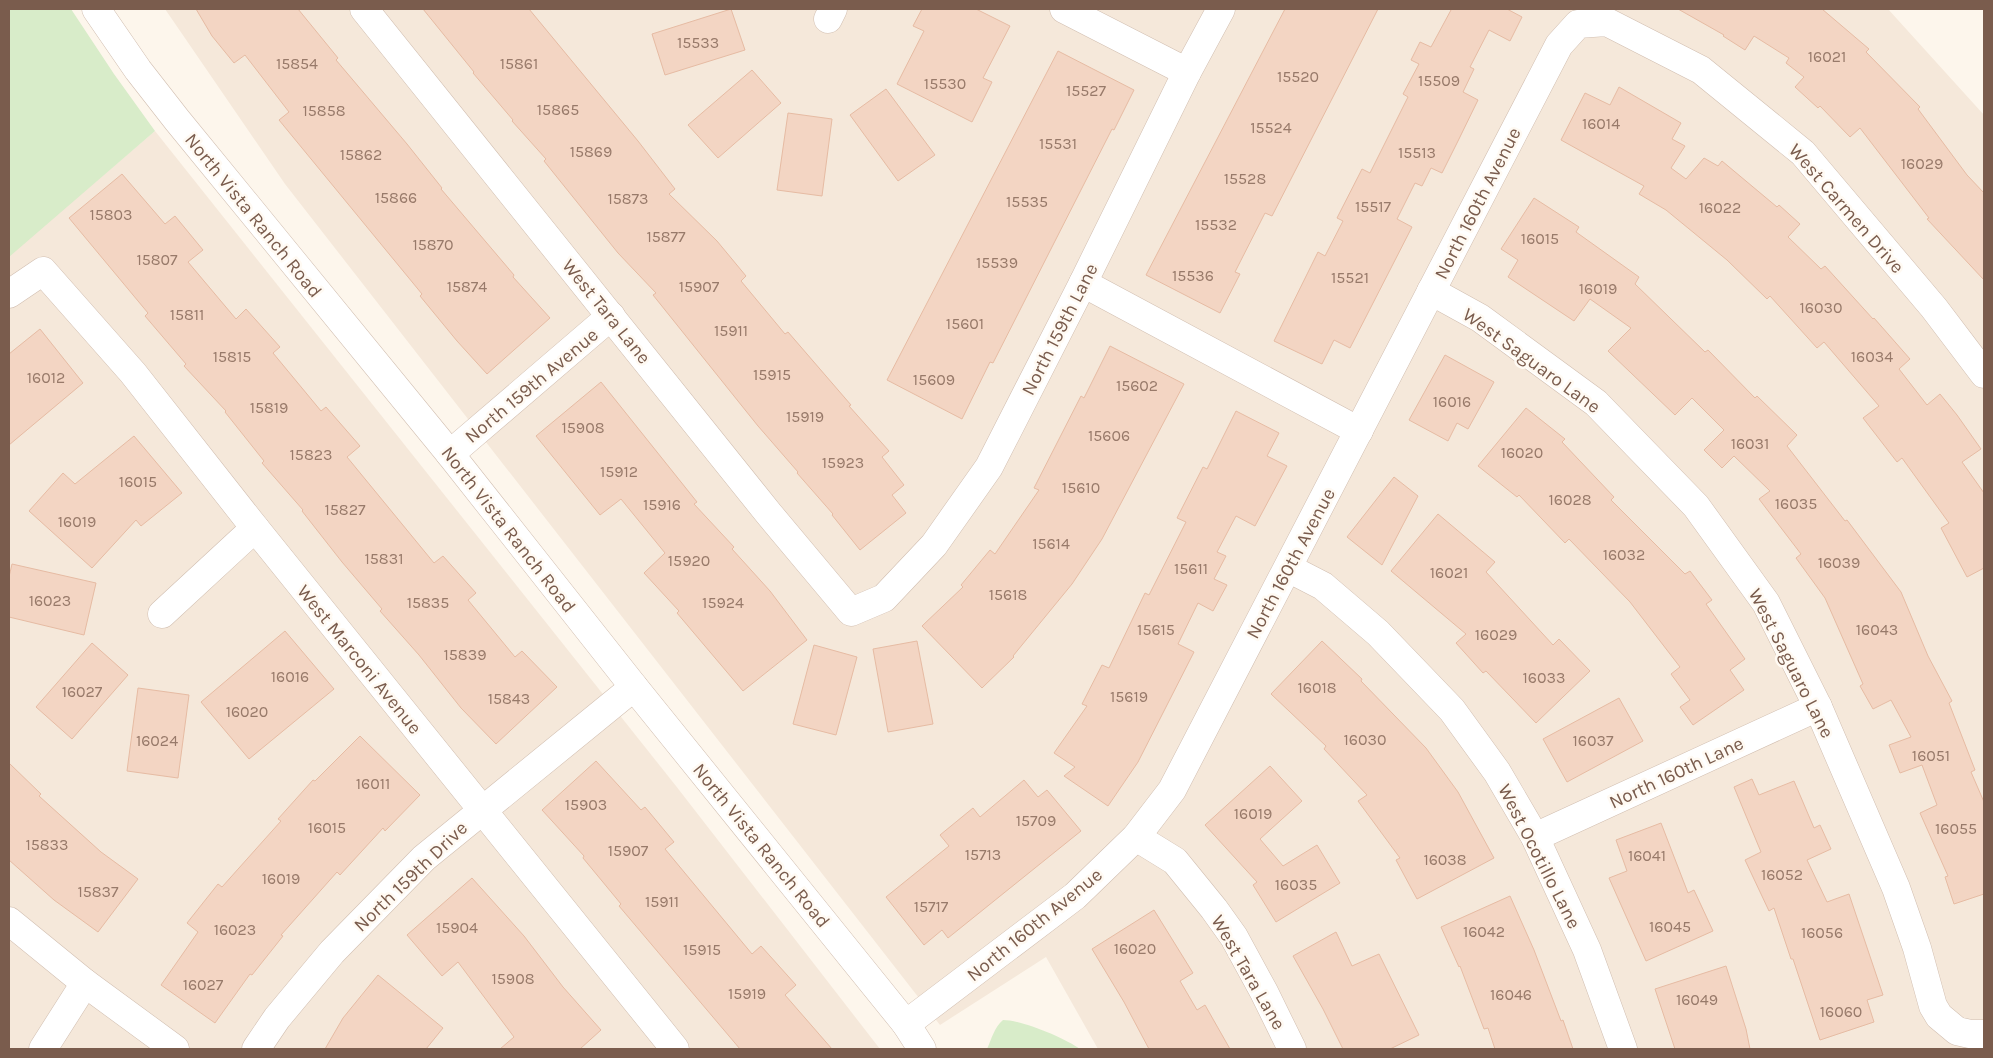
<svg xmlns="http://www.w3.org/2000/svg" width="1993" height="1058" font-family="Karla,sans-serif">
<rect width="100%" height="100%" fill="#fdf6ec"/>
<g fill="#f5e8da">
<polygon points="165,9 1888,9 1984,115 1984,1049 1098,1049 1046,957 940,1025 285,184"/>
<polygon points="155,131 676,786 880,1049 9,1049 9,255"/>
</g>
<g fill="#d8ecc9">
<polygon points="9,9 71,9 114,74 155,131 9,257"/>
<path d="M1003,1020c19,0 62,18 77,29h-93c5,-11 7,-21 16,-29z"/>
</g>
<g fill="#f3d5c3" stroke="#e6bba3">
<polygon points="196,9 298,9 338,58 336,60 407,144 442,188 441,189 514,275 513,277 550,318 487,374 457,341 420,296 422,294 279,120 289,112 245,55 234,63 212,36"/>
<polygon points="423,9 529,9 638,141 675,189 669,194 717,241 746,276 741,281 785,334 788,332 851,405 849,406 889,451 882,457 904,485 892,495 906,513 860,550 832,515 833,514 797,473 798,472 758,426 653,295 656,293 618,253 544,161 546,159 512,121 513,120 473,73 474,72"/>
<polygon points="731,9 745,50 665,75 652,34"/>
<polygon points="922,9 976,9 1010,26 983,78 992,82 972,122 897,84 924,31 913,26"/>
<polygon points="1285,9 1378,9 1272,216 1265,213 1235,272 1240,274 1220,313 1146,275"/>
<polygon points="1449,9 1507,9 1522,17 1510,41 1489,30 1470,67 1474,69 1463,92 1478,100 1458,141 1442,173 1431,168 1422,186 1415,183 1397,219 1412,227 1350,348 1334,340 1322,364 1274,341 1318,252 1325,256 1343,221 1337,218 1362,169 1370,173 1408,97 1403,94 1419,64 1411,60 1420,42 1431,47 1451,10"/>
<polygon points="1678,9 1822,9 1869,49 1866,52 1920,107 1918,109 1967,175 1984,193 1984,280 1927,219 1929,218 1860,128 1850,137 1820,106 1818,108 1795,87 1804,77 1786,63 1789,58 1754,36 1745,50 1723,36 1724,35"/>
<polygon points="1058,51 1134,90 1114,130 1112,129 993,363 990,362 962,419 887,380"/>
<polygon points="752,70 781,103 718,158 688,125"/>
<polygon points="1619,87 1681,123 1672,139 1685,146 1671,168 1686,179 1704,158 1718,166 1722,161 1777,207 1779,205 1800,224 1788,237 1821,269 1825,266 1873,319 1874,318 1910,359 1899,369 1927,405 1940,394 1957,415 1981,449 1962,462 1984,493 1984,568 1967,577 1941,528 1949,523 1902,458 1897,462 1863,418 1879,406 1824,342 1817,348 1770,296 1767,299 1727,260 1666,210 1639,194 1644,186 1561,140 1585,93 1610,105"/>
<polygon points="886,89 935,155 898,181 850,115"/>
<polygon points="788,113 832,119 822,196 777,190"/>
<polygon points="122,174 165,224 175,216 203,250 188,262 236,319 246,309 280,347 273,353 321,411 326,407 360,446 347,457 434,563 443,556 476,593 468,600 515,657 522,651 557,687 496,744 461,708 419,655 380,611 382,609 342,562 302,511 303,510 262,463 264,461 225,412 226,411 184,366 186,364 145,316 148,313 69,218"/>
<polygon points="1534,198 1579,227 1576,232 1639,277 1635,284 1705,352 1708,350 1755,398 1757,396 1797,435 1787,446 1845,521 1847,520 1901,592 1928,656 1952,701 1949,703 1975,770 1971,772 1984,802 1984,894 1954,904 1945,877 1948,876 1920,813 1937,805 1922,765 1900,773 1889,745 1911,737 1891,700 1873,709 1860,686 1863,684 1825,598 1796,558 1801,554 1759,499 1770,491 1734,456 1722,468 1704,450 1724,430 1692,398 1675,415 1608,351 1631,328 1590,299 1574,321 1508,277 1518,260 1501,249"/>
<polygon points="40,329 83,383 9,445 9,354"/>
<polygon points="1110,346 1184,384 1102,539 1072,584 1013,656 1014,657 982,688 922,626 963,587 961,585 990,550 995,554 1039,490 1034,488 1081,396 1084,398"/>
<polygon points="1445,355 1494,382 1468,429 1457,423 1448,441 1409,420"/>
<polygon points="601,382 697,502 694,504 734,547 732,549 770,591 807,640 743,691 677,613 679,611 644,573 665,553 621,499 600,515 536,436"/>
<polygon points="1526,408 1565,439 1562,442 1614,497 1611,500 1685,574 1690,571 1712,600 1706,604 1745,659 1730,670 1744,690 1693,725 1680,707 1690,700 1671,674 1680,667 1630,602 1569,539 1565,543 1519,495 1517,497 1478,466"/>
<polygon points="1236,411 1279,433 1267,456 1287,466 1255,526 1236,516 1217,552 1226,556 1214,579 1227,585 1213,611 1198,603 1178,644 1194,652 1138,762 1108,806 1064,776 1075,767 1054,753 1087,706 1082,704 1102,665 1109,668 1145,593 1149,595 1186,522 1177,518 1203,467 1207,469"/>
<polygon points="134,436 182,493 141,526 136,520 92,568 29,511 63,473 75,484"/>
<polygon points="1394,477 1418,496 1382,565 1347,537"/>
<polygon points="1438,514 1495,562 1486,572 1553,645 1559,639 1590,671 1536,723 1486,671 1483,673 1456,643 1466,634 1391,571"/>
<polygon points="12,564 96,583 84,635 9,617 9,577"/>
<polygon points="285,631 334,689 249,759 201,702"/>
<polygon points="917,641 933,724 888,732 873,649"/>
<polygon points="1322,641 1362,679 1361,681 1426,748 1458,792 1494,858 1417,899 1396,860 1400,858 1358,801 1367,795 1324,749 1326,746 1271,694"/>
<polygon points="92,643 128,675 72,739 36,707"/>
<polygon points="814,645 857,657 836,735 793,724"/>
<polygon points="138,688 189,695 178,778 127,771"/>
<polygon points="1619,698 1643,741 1567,782 1543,739"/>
<polygon points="360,736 420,795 385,831 383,828 340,875 337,872 281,935 283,936 252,975 250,974 215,1023 161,985 198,932 187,923 218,884 222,887 281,821 278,819 313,780 315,781"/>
<polygon points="596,761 641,810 645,807 674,842 665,849 752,954 761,946 796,985 785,995 832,1049 740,1049 619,906 621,904 583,858 584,856 542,810"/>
<polygon points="9,763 41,794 39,796 101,852 138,879 98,932 54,900 9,860"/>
<polygon points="1270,766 1302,801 1260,839 1283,866 1317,845 1340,883 1276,922 1253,885 1257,882 1205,825"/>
<polygon points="1752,779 1759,795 1794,781 1814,828 1820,825 1831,849 1807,860 1827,902 1849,894 1883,995 1867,1000 1874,1022 1820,1040 1793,959 1791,959 1774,908 1769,911 1745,860 1761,852 1734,787"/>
<polygon points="1024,780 1038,797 1047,790 1081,831 948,938 942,930 924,945 886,897 949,846 940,835 973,808 980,817"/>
<polygon points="1661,823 1688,893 1694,890 1713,931 1646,961 1609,878 1627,871 1616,840"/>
<polygon points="472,878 524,936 563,987 601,1030 580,1049 500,1049 514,1037 458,962 442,976 407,935"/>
<polygon points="1510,896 1534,950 1561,1021 1563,1020 1573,1049 1495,1049 1488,1028 1484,1029 1460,966 1459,967 1441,927"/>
<polygon points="1154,910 1193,973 1180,981 1197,1010 1205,1005 1230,1049 1149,1049 1124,1002 1092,949"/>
<polygon points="1336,932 1352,966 1379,954 1419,1035 1390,1049 1343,1049 1323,1009 1293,956"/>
<polygon points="1726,966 1746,1029 1750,1049 1675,1049 1655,989"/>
<polygon points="378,975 443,1028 426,1049 325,1049 343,1018"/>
</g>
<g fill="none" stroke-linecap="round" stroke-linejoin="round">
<defs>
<g id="minor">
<polyline points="364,9 769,514 851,612 884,598 934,545 989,467 1083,283 1187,72 1221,9"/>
<polyline points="1064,9 1187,72"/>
<polyline points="828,19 833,9"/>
<polyline points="1083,283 1359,431"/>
<polyline points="1431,291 1480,318 1596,403 1696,506 1766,603 1818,707 1896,888 1917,948 1933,1006 1939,1016 1957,1031 1970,1034 1984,1034"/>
<polyline points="9,294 43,271 133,373 255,528 675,1049"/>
<polyline points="450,454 611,316"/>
<polyline points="1288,568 1323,586 1378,633 1452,710 1497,772 1535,837 1587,950 1623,1049"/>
<polyline points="162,614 255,528"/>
<polyline points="1136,837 1175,861 1214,909 1234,937 1264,992 1292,1049"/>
<polyline points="1535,837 1818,707"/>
<polyline points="9,921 85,983 175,1049"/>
<polyline points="906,1024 1075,896 1136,837 1172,790 1559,45 1578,24 1607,22 1701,70 1803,153 1934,308 1984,374"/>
<polyline points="43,1049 85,983"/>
<polyline points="256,1049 277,1018 332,952 424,858 634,687"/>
</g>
<polyline id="tertiary" points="96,9 138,70 177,120 450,454 634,687 906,1024 922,1049"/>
</defs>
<use href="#minor" stroke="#d1beb0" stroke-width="29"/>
<use href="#tertiary" stroke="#d1beb0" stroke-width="29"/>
<use href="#minor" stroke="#fff" stroke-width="28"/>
<use href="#tertiary" stroke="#fff" stroke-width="28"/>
</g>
<g text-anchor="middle" stroke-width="5" stroke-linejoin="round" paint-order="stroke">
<g font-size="16" fill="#987a6a">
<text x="698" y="48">15533</text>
<text x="1827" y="62">16021</text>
<text x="297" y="69">15854</text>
<text x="519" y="69">15861</text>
<text x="1298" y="82">15520</text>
<text x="1439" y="86">15509</text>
<text x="945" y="89">15530</text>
<text x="1086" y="96">15527</text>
<text x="558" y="115">15865</text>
<text x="324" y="116">15858</text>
<text x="1601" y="129">16014</text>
<text x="1271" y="133">15524</text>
<text x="1058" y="149">15531</text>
<text x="591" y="157">15869</text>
<text x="1417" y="158">15513</text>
<text x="361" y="160">15862</text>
<text x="1922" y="169">16029</text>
<text x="1245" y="184">15528</text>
<text x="396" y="203">15866</text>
<text x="628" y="204">15873</text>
<text x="1027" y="207">15535</text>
<text x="1373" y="212">15517</text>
<text x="1720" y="213">16022</text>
<text x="111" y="220">15803</text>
<text x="1216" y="230">15532</text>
<text x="666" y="242">15877</text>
<text x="1540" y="244">16015</text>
<text x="433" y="250">15870</text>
<text x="157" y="265">15807</text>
<text x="997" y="268">15539</text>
<text x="1193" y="281">15536</text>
<text x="1350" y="283">15521</text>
<text x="467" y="292">15874</text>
<text x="699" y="292">15907</text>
<text x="1598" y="294">16019</text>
<text x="1821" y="313">16030</text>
<text x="187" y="320">15811</text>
<text x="965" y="329">15601</text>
<text x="731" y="336">15911</text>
<text x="232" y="362">15815</text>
<text x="1872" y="362">16034</text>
<text x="772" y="380">15915</text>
<text x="46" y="383">16012</text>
<text x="934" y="385">15609</text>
<text x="1137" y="391">15602</text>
<text x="1452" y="407">16016</text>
<text x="269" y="413">15819</text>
<text x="805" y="422">15919</text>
<text x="583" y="433">15908</text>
<text x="1109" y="441">15606</text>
<text x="1750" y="449">16031</text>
<text x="1522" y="458">16020</text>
<text x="311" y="460">15823</text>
<text x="843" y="468">15923</text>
<text x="619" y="477">15912</text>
<text x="138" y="487">16015</text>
<text x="1081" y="493">15610</text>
<text x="1570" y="505">16028</text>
<text x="1796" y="509">16035</text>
<text x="662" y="510">15916</text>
<text x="345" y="515">15827</text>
<text x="77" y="527">16019</text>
<text x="1051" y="549">15614</text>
<text x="1624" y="560">16032</text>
<text x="384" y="564">15831</text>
<text x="689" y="566">15920</text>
<text x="1839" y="568">16039</text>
<text x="1191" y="574">15611</text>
<text x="1449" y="578">16021</text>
<text x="1008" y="600">15618</text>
<text x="50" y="606">16023</text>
<text x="428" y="608">15835</text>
<text x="723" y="608">15924</text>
<text x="1156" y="635">15615</text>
<text x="1877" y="635">16043</text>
<text x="1496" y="640">16029</text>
<text x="465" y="660">15839</text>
<text x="290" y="682">16016</text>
<text x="1544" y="683">16033</text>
<text x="1317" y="693">16018</text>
<text x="82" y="697">16027</text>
<text x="1129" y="702">15619</text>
<text x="509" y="704">15843</text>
<text x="247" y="717">16020</text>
<text x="1365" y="745">16030</text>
<text x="157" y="746">16024</text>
<text x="1593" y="746">16037</text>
<text x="1931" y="761">16051</text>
<text x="373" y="789">16011</text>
<text x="586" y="810">15903</text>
<text x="1253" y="819">16019</text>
<text x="1036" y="826">15709</text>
<text x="327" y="833">16015</text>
<text x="1956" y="834">16055</text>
<text x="47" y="850">15833</text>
<text x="628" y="856">15907</text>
<text x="983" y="860">15713</text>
<text x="1647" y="861">16041</text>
<text x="1445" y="865">16038</text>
<text x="1782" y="880">16052</text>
<text x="281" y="884">16019</text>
<text x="1296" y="890">16035</text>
<text x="98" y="897">15837</text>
<text x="662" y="907">15911</text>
<text x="931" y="912">15717</text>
<text x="1670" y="932">16045</text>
<text x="457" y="933">15904</text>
<text x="235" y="935">16023</text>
<text x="1484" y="937">16042</text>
<text x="1822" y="938">16056</text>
<text x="1135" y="954">16020</text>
<text x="702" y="955">15915</text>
<text x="513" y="984">15908</text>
<text x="203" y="990">16027</text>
<text x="747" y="999">15919</text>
<text x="1511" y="1000">16046</text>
<text x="1697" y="1005">16049</text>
<text x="1841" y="1017">16060</text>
</g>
<g font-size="19" fill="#7a5c4d" stroke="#fffaf3">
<text transform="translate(1477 203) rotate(-63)" y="7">North 160th Avenue</text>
<text transform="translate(1847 208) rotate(49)" y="7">West Carmen Drive</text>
<text transform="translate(254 215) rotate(51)" y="7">North Vista Ranch Road</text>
<text transform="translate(607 311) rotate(51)" y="7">West Tara Lane</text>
<text transform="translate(1059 329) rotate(-63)" y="7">North 159th Lane</text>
<text transform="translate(1532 360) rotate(36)" y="7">West Saguaro Lane</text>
<text transform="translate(531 385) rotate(-40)" y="7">North 159th Avenue</text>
<text transform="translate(509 529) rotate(52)" y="7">North Vista Ranch Road</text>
<text transform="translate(1290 563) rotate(-62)" y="7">North 160th Avenue</text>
<text transform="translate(360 659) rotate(51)" y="7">West Marconi Avenue</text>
<text transform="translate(1792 663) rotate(63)" y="7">West Saguaro Lane</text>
<text transform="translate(1676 772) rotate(-25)" y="7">North 160th Lane</text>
<text transform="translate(762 845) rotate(51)" y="7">North Vista Ranch Road</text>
<text transform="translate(1540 856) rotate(63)" y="7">West Ocotillo Lane</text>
<text transform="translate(410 876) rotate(-44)" y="7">North 159th Drive</text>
<text transform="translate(1034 924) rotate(-39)" y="7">North 160th Avenue</text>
<text transform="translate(1249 972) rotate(60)" y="7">West Tara Lane</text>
</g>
</g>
<rect width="1993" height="1058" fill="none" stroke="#7a5c4d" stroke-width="20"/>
</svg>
